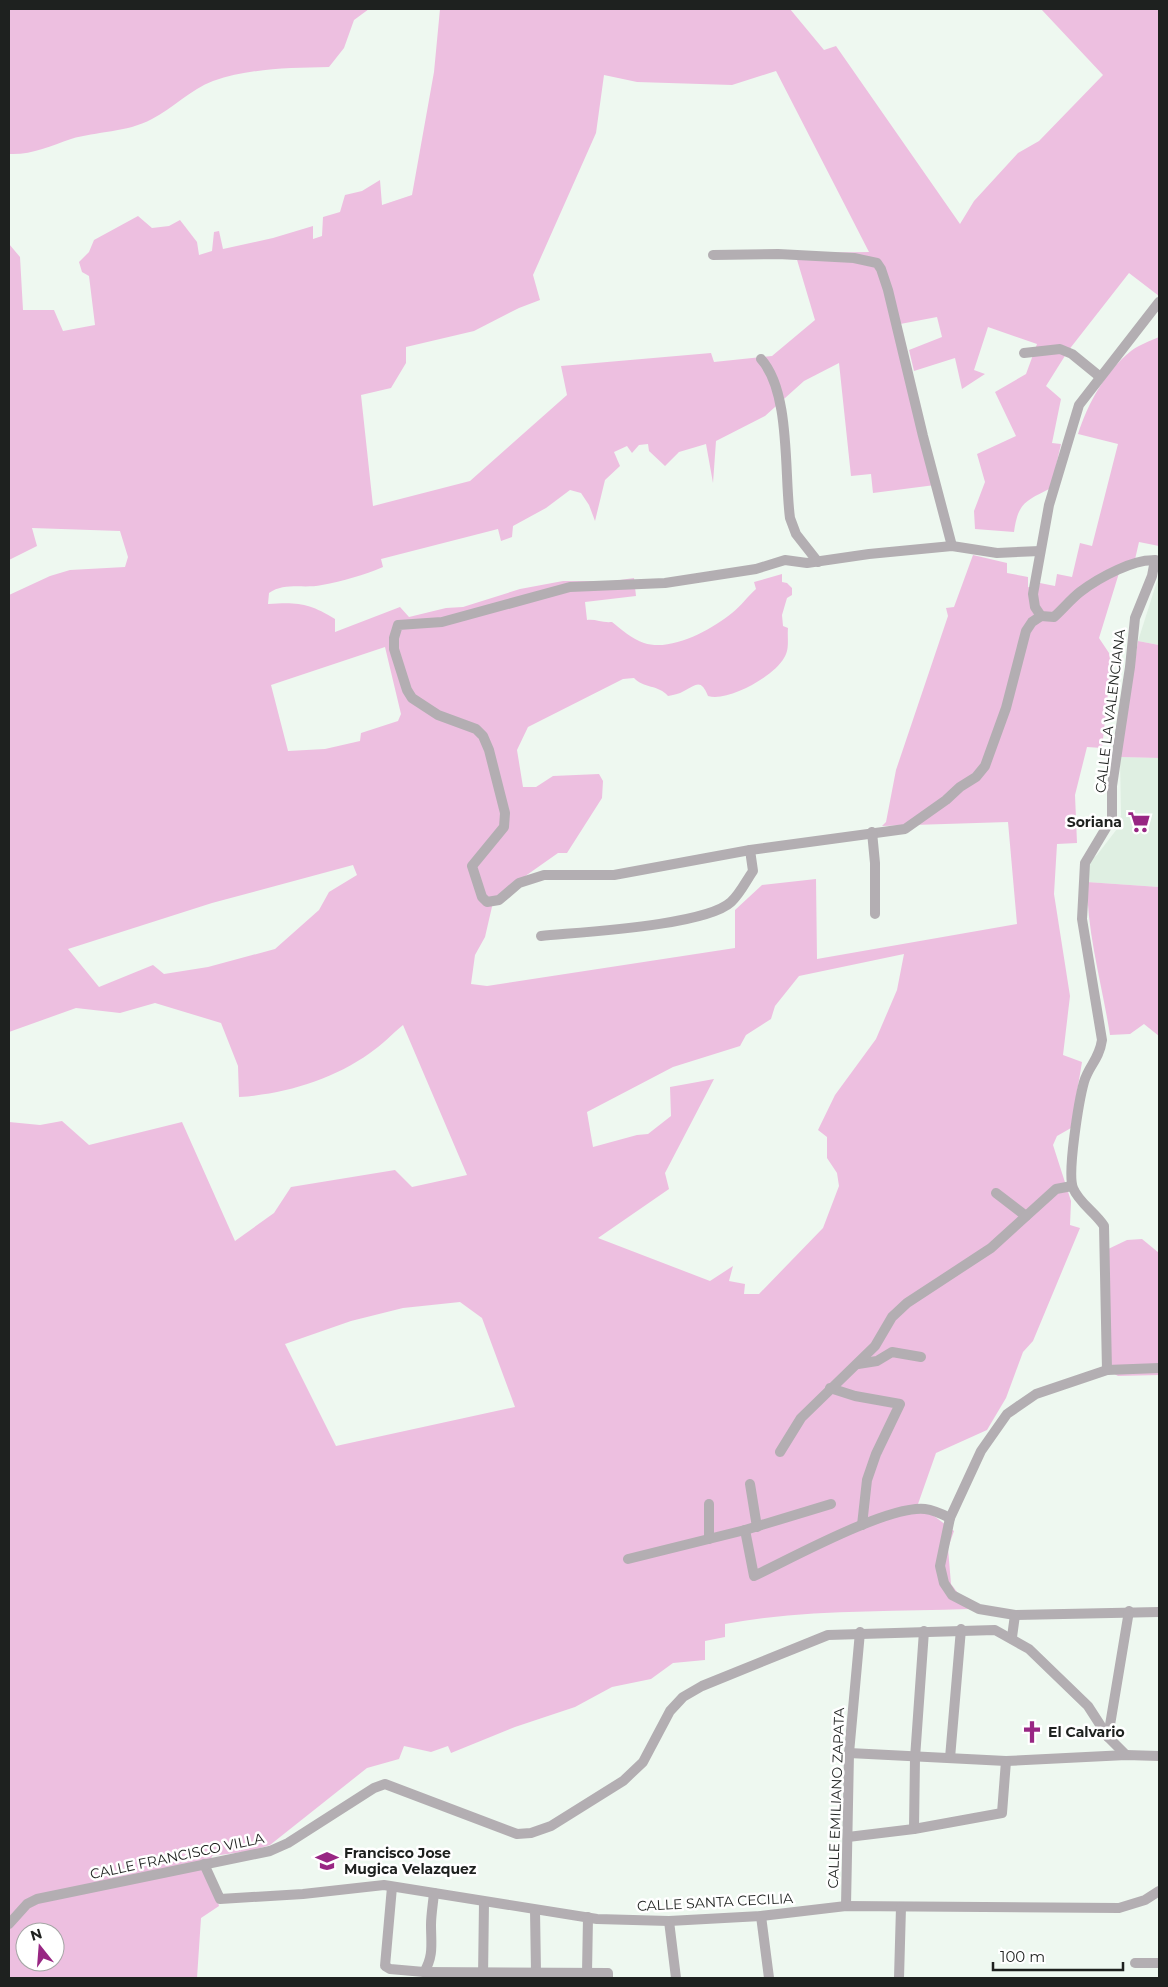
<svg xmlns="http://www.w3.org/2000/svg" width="1168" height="1987" font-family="Montserrat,sans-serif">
<rect width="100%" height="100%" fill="#eef8f0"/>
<g fill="#dfefe2">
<polygon points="1159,575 1159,645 1138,641"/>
<polygon points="1120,757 1159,758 1159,887 1087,882 1087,863 1097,855 1117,829 1121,815"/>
</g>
<g fill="#edbfe0" fill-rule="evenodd">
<path d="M9,9h360l-15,11 -10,28 -15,19c-40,1 -78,1 -116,14 -22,8 -41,28 -61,38 -26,14 -55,12 -81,20 -21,7 -39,16 -62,15z"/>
<path d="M440,9h350l34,41 12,-4 124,178 14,-23 44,-48 21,-12 64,-66 -62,-66h118v287l-30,-23 -61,78 -22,35 15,13 -9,44 9,1 -10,44c-25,13 -33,14 -37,44l-39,-3 -1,-18 11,-29 -8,-28 39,-18 -21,-44 31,-18 11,-30 -49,-17 -14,43 11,4 -23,15 -7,-31 -41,13 -5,-21 33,-13 -5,-20 -42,8 40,160 -62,8 -2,-19 -20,2 -12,-113 -35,18 -39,35 -49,25 -3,42 -7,-39 -27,8 -14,14 -16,-15 -1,-7 -9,1 -7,8 -5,-7 -13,6 6,14 -15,14 -10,41 -6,-16 -8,-12 -11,-3 -24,18 -33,18 -1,11 -11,4 -3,-12 -117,30 2,8c-19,8 -40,14 -61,18 -18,4 -37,-3 -53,8l-1,11c30,-2 41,-1 67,15v13l65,-25 9,10 37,-9 17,-1 57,-18 43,-8h50l21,-3 2,18 -51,6 2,18c9,-1 15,3 25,2 9,7 20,17 32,21 27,9 67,-13 88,-30 9,-7 16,-17 24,-24l-2,-7 28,-8v8l5,1 5,5v7l-5,3 -5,17 1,11 5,2c-1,10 2,21 -4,30 -10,18 -55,44 -76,38 -7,-17 -11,-12 -24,-5 -5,3 -11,4 -16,5 -9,-11 -25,-8 -34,-18l-11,1 -95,48 -11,23 6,37h13l17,-11 46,-2 4,7 -1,17 -35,55h-9l-64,45 -9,39 -10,18 -4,29 16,2 248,-38v-38l27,-25 54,-6 1,80 200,-35 -9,-102 -126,4 4,-4 10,-52 52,-154 -2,-8 8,-1 19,-52 34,8v10l21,4v10l10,2 2,-6 15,3 2,-12 15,3 8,-34 12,3 26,-102 -40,-10c10,-31 27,-62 53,-83 8,-6 19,-10 28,-14v209l-20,-4 -6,26 -14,5 -20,65 10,15 2,13 -9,82 -15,-1 -12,48 2,48 -20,1 -3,50 16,102 -7,59 19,7 -11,66 -14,8 -4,9 18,56 -1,24 10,3 -47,113 -10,11 -17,46 -19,32 -51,23 -18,51 36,27 -6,17 3,36 19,25c-81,3 -165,0 -245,15v13l-20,4v19l-32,3 -22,16 -39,8 -37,20 -60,20 -64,26 -3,-7 -17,6 -27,-6 -5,13 -32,9 -97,77 -19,6 -39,5 -3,12 10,38 -18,12 -4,60h-188v-856l31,3 22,-4 27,24 93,-23 53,119 39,-28 17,-26 104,-17 17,17 55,-12 -64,-150c-11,9 -21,20 -33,28 -38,27 -85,41 -131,44l-1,-31 -17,-43 -66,-20 -35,10 -44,-5 -67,24v-437l41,-19 20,-6 55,-3 3,-10 -8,-26 -88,-3 5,18 -28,14v-316l11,13 3,53h31l9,21 32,-6 -6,-49 -7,-4 -3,-10 10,-10 5,-12 44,-24 14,12 17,-2 11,-6 17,22 2,13 13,-4 2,-19 5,-1 4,18 50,-11 40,-12v13l9,-3 1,-19 17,-5 5,-17 17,-4 18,-11 2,25 30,-10 22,-123zM776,71l93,181 -74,1 20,67 -43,36 -58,6 -3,-9 -150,13 6,29 -97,86 -97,25 -12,-111 30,-7 15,-25v-16l68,-16 45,-23 21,-8 -7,-25 63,-142 8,-58 33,7 95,3zM385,647l16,67 -3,7 -37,12 -1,8 -35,8 -37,2 -17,-66zM353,865l4,10 -28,17 -10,18 -44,39 -67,18 -44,7 -11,-9 -54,22 -31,-38 144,-46zM904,954l-7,36 -21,49 -41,56 -17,35 9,7v21l10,15 2,13 -16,42 -64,66h-15l1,-10 -16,-3 4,-15 -23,15 -112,-43 71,-49 -4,-16 49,-94 -44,8 1,29 -23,18 -11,1 -44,12 -6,-35 86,-45 67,-21 6,-11 25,-16 4,-13 24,-30zM460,1302l22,16 33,89 -179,39 -51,-102 66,-23 52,-13zM25,1932h30v30h-30z"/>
<polygon points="1138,641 1159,645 1159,758 1120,757"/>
<path d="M1087,882l72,5v149l-15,-12 -14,10 -20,1c-8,-51 -23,-101 -23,-153z"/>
<polygon points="1142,1239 1159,1253 1159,1375 1118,1376 1107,1370 1104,1251 1127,1240"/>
</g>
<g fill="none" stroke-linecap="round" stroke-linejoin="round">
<g stroke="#b3aeb2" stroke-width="10">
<polyline points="713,255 778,254 854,258 877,263 881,269 888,290 923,436 952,546"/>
<path d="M1159,302l-80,103 -30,100 -16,89 2,13 6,9 13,1c9,-8 17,-18 26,-25 17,-13 57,-36 79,-31"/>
<polyline points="1024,353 1060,349 1072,354 1099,376"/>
<path d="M761,359c30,33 23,115 29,159l6,16 22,28"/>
<polyline points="1040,551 997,553 952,546 869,554 807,563 785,560 756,569 665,583 570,587 442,622 398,625 394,638 394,649 407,690 412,698 438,715 476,729 483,736 489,750 505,813 504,827 472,866 482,897 487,902 499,900 519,883 544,875 614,875 750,850 905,829 946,800 960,787 976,777 985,766 1006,708 1026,631 1032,622 1041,616"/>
<polyline points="872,832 875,863 875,914"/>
<path d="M541,936c39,-4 164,-10 190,-34 9,-8 15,-21 22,-31l-3,-21"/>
<polyline points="996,1193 1026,1216"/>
<polyline points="858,1364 877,1361 892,1352 921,1357"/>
<polyline points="1159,1368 1107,1370 1036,1394 1007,1414 981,1451 950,1518 940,1566 944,1583 952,1595 979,1609 1015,1615 1159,1612"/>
<path d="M1107,1370l-3,-144c-9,-14 -25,-23 -31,-38 -6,-15 6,-88 11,-106 5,-17 15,-22 18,-42l-20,-121 3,-56 27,-45v-32l18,-119 5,-49 17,-42 3,-16"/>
<polyline points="830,1388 855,1396 900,1404 876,1454 867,1480 862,1525"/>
<polyline points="780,1452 801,1418 875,1346 892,1317 907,1303 991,1248 1056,1189 1072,1186"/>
<polyline points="750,1484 757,1527"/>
<polyline points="709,1504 709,1539"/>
<path d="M745,1530l9,46c36,-17 134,-71 171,-67 9,1 17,5 25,9"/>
<polyline points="628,1559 745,1530 831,1504"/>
<polyline points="1012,1637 1015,1615"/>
<polyline points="1108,1737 1129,1611"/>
<polyline points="849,1753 1006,1761 1126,1755 1159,1756"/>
<polyline points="950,1758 961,1629"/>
<polyline points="914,1829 915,1758 924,1631"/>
<polyline points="848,1837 914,1829 1002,1813 1006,1761"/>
<polyline points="204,1864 220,1899 303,1894 384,1885 597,1919 669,1921 761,1916 846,1906 1119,1908 1145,1900 1159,1891"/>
<path d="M392,1887l-7,79 5,3 34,3c10,-16 7,-29 7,-47 0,-10 2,-21 3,-32"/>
<polyline points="846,1906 849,1753 860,1632"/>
<polyline points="535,1910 536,1973"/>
<polyline points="761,1916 769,1978"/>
<polyline points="669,1921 676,1978"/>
<polyline points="9,1924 27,1904 37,1899 270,1851 288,1843 374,1788 385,1784 517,1834 531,1833 551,1826 623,1781 643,1762 670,1711 683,1697 702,1686 828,1635 995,1630 1029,1649 1088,1706 1108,1737 1126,1755"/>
<polyline points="1135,1963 1159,1963"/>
<polyline points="424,1972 608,1973 608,1978"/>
<polyline points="587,1973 588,1917"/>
<polyline points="483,1978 484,1902"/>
<polyline points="899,1978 901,1907"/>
</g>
</g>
<defs>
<symbol id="supermarket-bare" viewBox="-9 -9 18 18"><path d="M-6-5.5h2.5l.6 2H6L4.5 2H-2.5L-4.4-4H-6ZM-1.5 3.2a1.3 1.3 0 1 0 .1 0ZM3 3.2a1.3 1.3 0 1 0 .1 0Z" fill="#982683" stroke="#fff" stroke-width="2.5" paint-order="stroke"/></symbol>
<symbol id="church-bare" viewBox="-9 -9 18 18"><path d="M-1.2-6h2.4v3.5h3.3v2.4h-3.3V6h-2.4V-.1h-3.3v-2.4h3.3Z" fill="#982683" stroke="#fff" stroke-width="2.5" paint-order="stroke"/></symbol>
<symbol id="school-bare" viewBox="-9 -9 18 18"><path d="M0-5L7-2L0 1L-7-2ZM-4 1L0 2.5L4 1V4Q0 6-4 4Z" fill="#982683" stroke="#fff" stroke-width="2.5" paint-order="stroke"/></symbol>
</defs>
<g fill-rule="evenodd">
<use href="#supermarket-bare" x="1123" y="806" width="32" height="32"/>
<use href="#church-bare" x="1016" y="1716" width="32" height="32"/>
<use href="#school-bare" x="311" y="1845" width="32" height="32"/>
</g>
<g text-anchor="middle" stroke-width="5" stroke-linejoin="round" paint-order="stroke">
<g font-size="14" fill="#1e211f" stroke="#fff">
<text transform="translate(1110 711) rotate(-83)" y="5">CALLE LA VALENCIANA</text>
<text transform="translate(836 1798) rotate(-88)" y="5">CALLE EMILIANO ZAPATA</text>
<text transform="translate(177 1856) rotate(-12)" y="5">CALLE FRANCISCO VILLA</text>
<text transform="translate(715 1902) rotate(-3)" y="5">CALLE SANTA CECILIA</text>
</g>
<g font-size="14" font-weight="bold" fill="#1e211f" stroke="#fff" text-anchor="start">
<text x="1122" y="827" text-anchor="end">Soriana</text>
<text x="1048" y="1737">El Calvario</text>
<text x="344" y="1858">Francisco Jose<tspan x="344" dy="16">Mugica Velazquez</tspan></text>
</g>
</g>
<rect width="1168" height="1987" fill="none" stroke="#1e211f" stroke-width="20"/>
<g transform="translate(40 1947) rotate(343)"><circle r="24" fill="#ffffff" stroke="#a5a6a5"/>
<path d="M0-4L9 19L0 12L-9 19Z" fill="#982683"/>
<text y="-8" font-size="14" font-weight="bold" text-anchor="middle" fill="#1e211f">N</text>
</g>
<path d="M993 1962v8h130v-8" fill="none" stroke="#1e211f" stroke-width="2.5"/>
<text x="1000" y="1962" font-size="15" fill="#1e211f" stroke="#ffffff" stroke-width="4" paint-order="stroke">100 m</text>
</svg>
